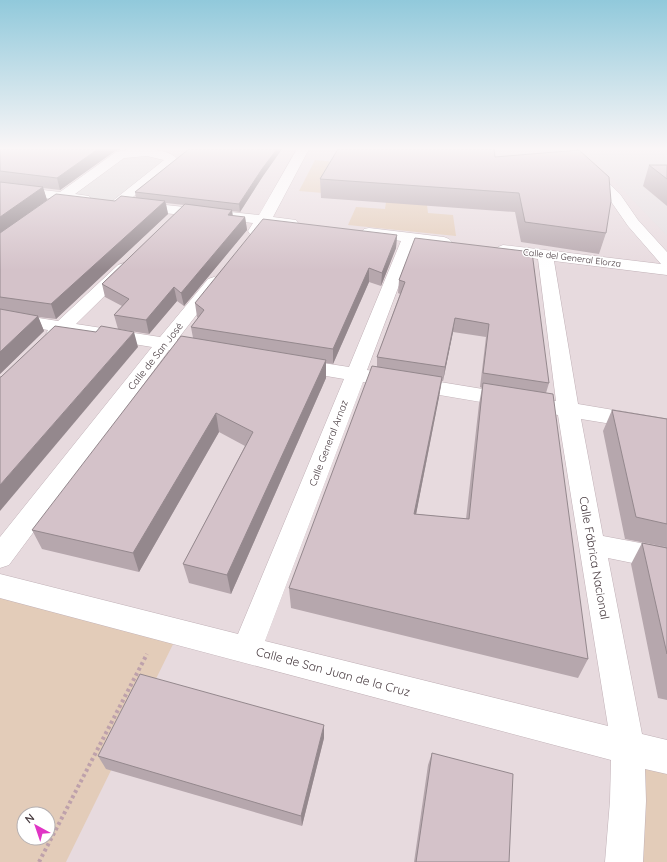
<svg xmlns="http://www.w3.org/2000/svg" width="667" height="862" font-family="Quicksand,sans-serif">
<rect width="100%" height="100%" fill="#f3ebed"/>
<path fill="#e7dade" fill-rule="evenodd" d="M0,149h667v713h-667zM24,814h24v24h-24z"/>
<polygon fill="#e3dcdf" points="584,149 667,149 667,236"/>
<g fill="#e3ccb9" fill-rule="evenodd">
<polygon points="315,160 336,162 323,193 299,191"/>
<polygon points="386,202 427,205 428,213 453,215 456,236 348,225 356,207 385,209"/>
<path d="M0,586l179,46 -113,230h-66zM24,814h24v24h-24z"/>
<polygon points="628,747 667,757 667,862 624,862"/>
</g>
<polygon fill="#e0dbdc" points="130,152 172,160 117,203 63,197"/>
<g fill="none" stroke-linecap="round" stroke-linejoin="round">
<defs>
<g id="minor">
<path d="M132,149c13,0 37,-1 46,11l-56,46h-10l-2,-3 54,-43 -17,-4 -23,2 -49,36 14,2 2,3 -2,3c-7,2 -14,-1 -21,-1 -6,0 -9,5 -16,3l-2,-3 2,-2 -52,-6v-8l60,7 56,-40z"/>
<polygon points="297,149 309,149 273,217 296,220 298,223 296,226 291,227 267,225 260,234 255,235 250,234 248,231 253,223 138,210 133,209 131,206 133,203 138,202 259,215"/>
<path d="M560,149h13l47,45 18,26 29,32v23l-113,-14 24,143 89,15v14l-86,-14 22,117 64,12v22l-59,-12 34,176 25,6v34l-22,-5 1,32 -3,61h-38l5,-61 1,-41 -611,-162v-24l238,60 106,-255 -47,-8 -7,-2 -3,-4 3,-4 7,-2 52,8 52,-126 -37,-6 -2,-3 2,-3 5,-1 75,9 5,2 3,3 -3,3 -5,2 -29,-4 -48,127 189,31 -18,-142 -40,-6 -3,-3 3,-3 5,-2 158,19 -33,-38 -18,-26zM363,382l195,33 50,311 -343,-85z"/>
<path d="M124,263l6,2 2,3 -2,3 -54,53 84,13 48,-58 6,-2 6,2 2,3 -45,58 34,6 3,4 -3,4 -7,2 -35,-6 -160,215 -9,3v-31l152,-190 -86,-14c-6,6 -10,7 -18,5l-2,-4 2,-4 -48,-8v-10l58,9 60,-56z"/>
</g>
</defs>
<use href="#minor" stroke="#c1b1b7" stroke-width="1"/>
<polyline stroke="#bea1ab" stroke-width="4" stroke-dasharray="3 3" stroke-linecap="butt" points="39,862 147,654"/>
<use href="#minor" fill="#fff" fill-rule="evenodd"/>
</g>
<g fill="#b6a7ad" fill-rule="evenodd">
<polygon points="0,149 121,149 115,151 60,190 43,188 47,200 20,220 115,201 136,198 135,192 189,149 282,149 263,176 240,212 232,211 233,216 245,217 247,230 184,306 177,301 149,334 118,329 114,315 122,306 105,297 102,284 184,205 166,203 168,214 56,319 38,317 44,331 0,374"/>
<polygon points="495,157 606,233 599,254 521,242 515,212 321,198 320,179"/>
<polygon points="649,165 667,165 667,206 643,186"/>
<polygon points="397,235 396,248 381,286 369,282 333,364 326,363 326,378 231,594 189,583 183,564 245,446 219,432 139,572 42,549 32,530 193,338 191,327 198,318 197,317 195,303"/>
<path d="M415,238l134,145 -3,10 42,266 -10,19 -287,-70 -2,-20 88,-222v-9l23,-63 -2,-1 1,-13zM453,332l33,5 -6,50 2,1 -3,16 -13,115 -50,-5 23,-117 3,-16h1z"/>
<polygon points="612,410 667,419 667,700 658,698 631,564 642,543 666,547 625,539 603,431"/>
<polygon points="324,725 324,738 302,826 106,769 98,756"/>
<polygon points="432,753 509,862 414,862 428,765"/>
</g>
<g fill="#94888d">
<polygon points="98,149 121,149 115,151 60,190 57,178"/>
<polygon points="277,149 282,149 263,176 240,212 239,204 262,169"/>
<polygon points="43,187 47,200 0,234 0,217"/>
<polygon points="165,201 168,214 56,319 51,304"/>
<polygon points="232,210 233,222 228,215"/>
<polygon points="245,217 247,230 184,306 181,293"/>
<polygon points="397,235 396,248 381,286 382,273"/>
<polygon points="369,268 369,282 333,364 333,349"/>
<polygon points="174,287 177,301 149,334 146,320"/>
<polygon points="38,316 44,331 0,374 0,352"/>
<polygon points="455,318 453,332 443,381 445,367"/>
<polygon points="134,332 138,347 0,511 0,485"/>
<polygon points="326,360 326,378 231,594 227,575"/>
<polygon points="442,377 439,397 412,535 414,514"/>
<polygon points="216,413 219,432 139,572 133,553"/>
<polygon points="324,725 324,738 302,826 301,816"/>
</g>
<g fill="#d4c2c9" stroke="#94888d">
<polygon points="0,149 98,149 57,178 0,171"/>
<polygon points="189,149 277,149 262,169 239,204 135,192"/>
<polygon points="338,149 494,149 495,157 579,150 609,177 611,201 606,233 525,222 519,193 320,179"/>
<polygon points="649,165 667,165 667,179"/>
<polygon points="0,182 43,187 0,217"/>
<polygon points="56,194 115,201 121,196 165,201 51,304 0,297 0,233"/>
<polygon points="185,204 232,210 228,215 245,217 181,293 174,287 146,320 114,315 129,299 102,284"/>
<polygon points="263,219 397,235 382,273 369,268 333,349 191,327 204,310 195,303"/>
<polygon points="415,238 532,252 549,383 483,373 489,324 455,318 445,367 377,357 405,282 399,280"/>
<polygon points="0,309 38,316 0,352"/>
<polygon points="55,326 96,332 101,326 134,332 0,485 0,377 1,377"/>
<polygon points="181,336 326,360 227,575 183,564 253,432 216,413 133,553 32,530"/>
<polygon points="372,366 442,377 414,514 469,519 483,383 553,394 588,659 289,588"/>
<polygon points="612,410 667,419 667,524 636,517"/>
<polygon points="642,543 667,548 667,654"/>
<polygon points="140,674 324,725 301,816 98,756"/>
<polygon points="432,753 513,774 509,862 416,862"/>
</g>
<linearGradient id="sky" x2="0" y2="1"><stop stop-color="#91c9db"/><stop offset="0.55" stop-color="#faf6f7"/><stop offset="1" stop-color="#faf6f7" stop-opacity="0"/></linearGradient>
<rect width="667" height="270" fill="url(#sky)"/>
<g text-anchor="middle" stroke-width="3" stroke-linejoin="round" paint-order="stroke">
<g font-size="9" fill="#473a3f" stroke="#fff">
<text transform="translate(572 258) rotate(7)" y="3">Calle del General Elorza</text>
</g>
<g font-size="10" fill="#473a3f" stroke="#fff">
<text transform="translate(155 356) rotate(-52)" y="4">Calle de San José</text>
<text transform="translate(328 443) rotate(-69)" y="4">Calle General Arnaz</text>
</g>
<g font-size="12" fill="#473a3f" stroke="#fff">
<text transform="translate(594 558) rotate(80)" y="4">Calle Fábrica Nacional</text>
<text transform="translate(333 672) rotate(15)" y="4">Calle de San Juan de la Cruz</text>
</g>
</g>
<g transform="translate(36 826) rotate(320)"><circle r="19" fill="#ffffff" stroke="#b5b0b2"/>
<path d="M0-3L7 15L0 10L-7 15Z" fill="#e035c5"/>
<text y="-6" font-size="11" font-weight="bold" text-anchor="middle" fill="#473a3f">N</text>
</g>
</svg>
